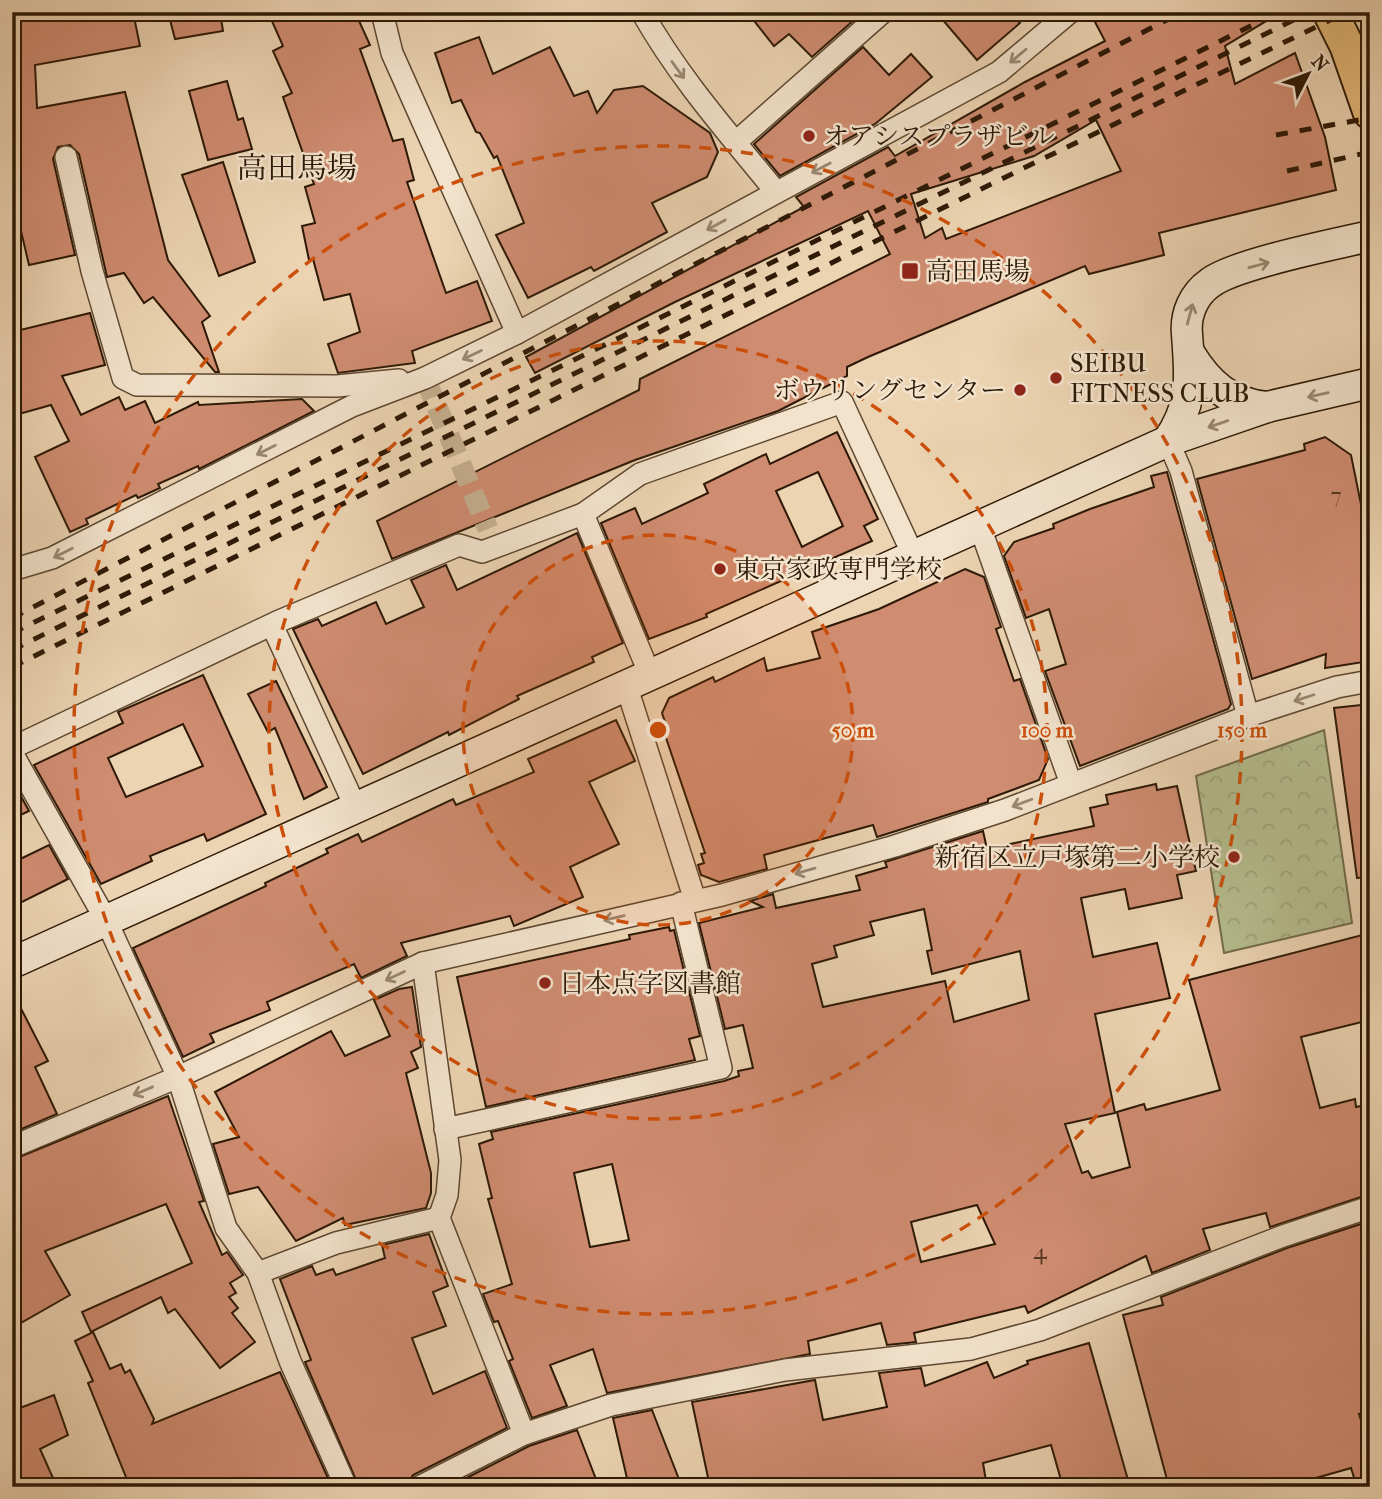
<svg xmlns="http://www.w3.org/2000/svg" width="1382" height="1499" font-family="'IM FELL French Canon','Noto Serif JP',serif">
<defs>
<pattern id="park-crowns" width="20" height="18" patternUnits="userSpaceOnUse" patternTransform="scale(1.75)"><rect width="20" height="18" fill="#b5bd8e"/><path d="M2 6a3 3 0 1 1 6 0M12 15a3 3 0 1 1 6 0" fill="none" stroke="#9ca279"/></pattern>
</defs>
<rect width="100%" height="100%" fill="#ecd4b2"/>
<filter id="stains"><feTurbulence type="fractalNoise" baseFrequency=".00286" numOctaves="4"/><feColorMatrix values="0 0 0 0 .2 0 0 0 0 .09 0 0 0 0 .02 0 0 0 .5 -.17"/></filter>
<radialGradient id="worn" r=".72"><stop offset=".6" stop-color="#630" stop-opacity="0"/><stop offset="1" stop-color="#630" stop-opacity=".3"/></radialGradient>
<polygon fill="url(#park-crowns)" stroke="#716b4a" stroke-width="2" points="1324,730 1352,923 1224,953 1196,776"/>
<g fill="#cf8c71" stroke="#2d1906" stroke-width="2" fill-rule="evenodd">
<polygon points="58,12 133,12 140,46 35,65 37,108 125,92 168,260 210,316 202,322 219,372 215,372 153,297 144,303 124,273 107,277 79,154 70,145 58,147 53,159 75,255 29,265 12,193 12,18 59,15"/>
<polygon points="168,12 220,12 223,31 175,39"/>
<polygon points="268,12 355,12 370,45 360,49 393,141 403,139 414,180 407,182 446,293 477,281 492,321 412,351 415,363 338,373 328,344 360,332 350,294 324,300 313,259 309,260 302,226 315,223 305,187 314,184 283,97 292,93 273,51 283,46"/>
<polygon points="747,12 863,12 812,57 789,34 774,46"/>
<polygon points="936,12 1009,12 1020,23 977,60"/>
<path d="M1106,12h175l-56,34 10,38 60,-31 30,84 11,53 -177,43 5,22 -75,19 -4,-8 -217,91 -21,10v9l-69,35 -143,49 -243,99 -15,-38 262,-131 1,-11 250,-125 -22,-43 -193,91 -140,71 -9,-16 278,-150 -8,-10 92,-50 7,9 130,-74 80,-41 -10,-19zM1096,120l25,51 -175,68 -4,-11 -17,10 -14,-44 123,-38z"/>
<polygon points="479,37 493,74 550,47 574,96 588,91 597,113 614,90 643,86 710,133 718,152 707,177 652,203 667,232 594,271 591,267 528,298 496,235 524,223 497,156 494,158 480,133 476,132 461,100 452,103 435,53"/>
<polygon points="863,47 889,75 911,54 932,77 875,124 780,176 754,144"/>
<polygon points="227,81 238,120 243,118 252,149 208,160 189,91"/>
<polygon points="223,162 255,262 219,276 182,175"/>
<polygon points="90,313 105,365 62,376 81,415 119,397 125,410 145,401 155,423 198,402 199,405 302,399 314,411 199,469 198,466 158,484 160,488 138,498 136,495 86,519 88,524 70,532 35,457 69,441 51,405 12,416 12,332"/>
<path d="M837,432l41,87 -14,7 8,15 -166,73 1,3 -58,22 -48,-116 34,-15 7,16 66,-31 -4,-9 62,-30 4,10zM818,472l25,54 -41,21 -26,-56z"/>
<polygon points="1325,437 1351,455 1367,534 1364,535 1370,565 1370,661 1325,668 1326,654 1252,679 1197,479 1305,450 1304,444"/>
<polygon points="1167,472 1231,704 1228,709 1080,766 1045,671 1066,664 1049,609 1026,618 1004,556 1014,542 1054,528 1053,524 1090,509 1154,487 1151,476"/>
<polygon points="577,533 623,643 592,657 594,662 517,696 519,699 449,735 448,732 363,774 293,629 318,619 322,626 376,602 386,624 424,607 411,580 446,565 457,590"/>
<polygon points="965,569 984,577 1001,627 996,629 1014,681 1020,679 1048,759 1039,780 988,799 988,802 877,837 873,825 764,855 767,869 719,882 701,875 698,865 704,863 701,854 705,853 664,732 668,731 662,713 669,698 713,677 715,682 764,658 767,671 820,658 812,632 879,609"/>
<path d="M203,675l63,139 -59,27 -3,-7 -54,22 2,5 -51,23 -67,-119 89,-42 -5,-11zM183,724l20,42 -77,31 -18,-39z"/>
<polygon points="276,681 327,787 304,799 275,728 268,732 248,694"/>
<polygon points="1370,704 1370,877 1357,878 1334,708"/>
<polygon points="616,720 635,761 589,782 619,844 570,867 583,897 514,926 510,916 401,943 407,956 361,978 354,964 267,1002 270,1010 210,1034 214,1042 183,1057 133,948 266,886 265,883 328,853 326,849 358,834 362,842 453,799 456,805 534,772 528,759"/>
<polygon points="12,780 29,811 12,819"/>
<path d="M1156,784l1,6 20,-4 19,85 -19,4 5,23 -53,11 -4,-20 -44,9 12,59 64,-14 13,55 -75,16 20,99 -50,11 17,49 6,-2 4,7 38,-11 -13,-55 27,-8 2,6 74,-20 -31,-110 181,-47v87l-69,17 19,71 35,-9 1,8 14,-3v90l-100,33 -4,-14 -63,16 7,21 -58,23 -6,-17 -118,57 -3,-7 -111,27 2,9 -29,3 -6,-22 -73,18 2,13 -203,39 -14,-44 -43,16 17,41 -35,12 -23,-57 4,-2 -15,-38 -4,1 -11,-28 29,-10 -24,-85 4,-1 -13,-54 14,-5 -2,-7 233,-51 15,-5 -1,-5 15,-3 -10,-43 -18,4 -26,-106 64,-16 -13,-6 23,-7 3,14 84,-18 -4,-14 31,-9 -2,-5 98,-31 4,18 107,-23 -4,-18 18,-4 -2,-9zM924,909l8,41 -5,1 5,23 88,-23 9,49 -75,22 -9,-41 -122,26 -11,-43 25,-7 -3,-11 40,-11 -4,-13zM612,1164l17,76 -39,7 -16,-74zM977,1205l18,39 -74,18 -10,-40z"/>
<polygon points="49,845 68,879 12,907 12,863"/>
<polygon points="669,927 670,931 674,930 700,1036 689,1039 695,1060 486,1107 457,977 630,939 629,935"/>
<polygon points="412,987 421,1047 411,1052 418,1068 406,1073 431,1173 431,1193 426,1208 345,1225 343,1218 296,1241 258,1187 229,1194 213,1144 239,1137 215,1092 331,1031 345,1056 390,1036 374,1000 399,989"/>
<polygon points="12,991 48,1061 35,1067 57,1114 12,1133"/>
<polygon points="168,1096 204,1201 199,1202 222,1255 227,1252 243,1275 230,1283 236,1293 229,1297 238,1308 232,1313 255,1342 220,1368 175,1309 168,1313 161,1297 91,1332 82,1312 192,1263 166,1204 45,1251 70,1295 12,1328 12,1160"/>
<polygon points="1370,1221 1370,1411 1359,1414 1370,1449 1370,1487 1357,1487 1351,1468 1309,1480 1311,1487 1169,1487 1123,1315 1163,1305 1161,1297 1287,1248"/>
<polygon points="429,1234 448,1286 433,1292 446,1326 412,1338 433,1394 485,1371 507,1428 413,1475 406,1487 359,1487 305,1362 311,1360 280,1279 312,1266 316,1275 333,1269 336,1275 385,1258 382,1245"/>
<polygon points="93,1332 110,1369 121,1364 125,1373 130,1370 154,1419 152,1424 280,1372 332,1487 130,1487 88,1383 93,1381 75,1341"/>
<polygon points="1089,1343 1130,1487 1063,1487 1051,1445 983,1463 987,1487 710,1487 692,1402 815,1380 823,1420 887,1407 879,1373 921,1368 925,1386 987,1362 994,1378 1028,1364 1027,1361"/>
<polygon points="54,1395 68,1435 40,1449 57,1487 12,1487 12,1411"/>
<polygon points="652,1410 682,1487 629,1487 613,1418"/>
<polygon points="577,1430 599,1487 449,1487 529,1446"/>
</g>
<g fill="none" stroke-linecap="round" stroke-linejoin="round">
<polyline stroke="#c6af90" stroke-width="21" stroke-dasharray="21 10" stroke-linecap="butt" points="425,378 488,529"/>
<defs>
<g id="street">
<polyline points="382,12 392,53 517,333"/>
<path d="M642,12c37,66 87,122 134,180"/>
<polyline points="736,142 883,12"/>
<polyline points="66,157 92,271 123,378 137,385 337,386 399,380"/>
<polyline points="1168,441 1181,471 1248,716"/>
<polyline points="583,514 650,675"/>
<polyline points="980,527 1071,784"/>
<polyline points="12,570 52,558 352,406 425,378 517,333 999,72 1070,12"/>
<polyline points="272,625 355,806"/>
<polyline points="626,685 695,900"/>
<polyline points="12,748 277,622 459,545 482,552 583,514 640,474 842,402 914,557"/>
<polyline points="12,753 106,920 178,1077 226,1228 258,1273 290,1361 346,1487"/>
<polyline points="423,963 450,1160 447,1195 439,1218 524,1434"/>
<polyline points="445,1129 721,1068 681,903"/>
<polyline points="12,1147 178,1077 423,963 722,895 895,846 1005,810 1248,716 1337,687 1370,681"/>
<polyline points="258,1273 336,1243 439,1218"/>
<polyline points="419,1487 524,1434 611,1405 785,1370 971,1349 1040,1330 1283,1236 1370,1207"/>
</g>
<g id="secondary">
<path d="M1190,354c18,30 41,50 77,53"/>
<path d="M1168,441c26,-39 22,-63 19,-107 -2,-20 7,-40 23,-51 24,-19 126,-39 160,-47"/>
<polyline points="12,963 1168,441 1267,407 1370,383"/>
</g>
<polyline id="primary" points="1330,12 1347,46 1370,112"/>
</defs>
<use href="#street" stroke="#5d4831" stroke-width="24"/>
<use href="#secondary" stroke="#2d1906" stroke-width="33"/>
<use href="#primary" stroke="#2d1906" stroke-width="37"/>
<use href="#street" stroke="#f3e3cd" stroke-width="21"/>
<use href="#secondary" stroke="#f3e3cd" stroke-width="30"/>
<use href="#primary" stroke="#e6ba79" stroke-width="33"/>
<g stroke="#2d1906" stroke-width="5" stroke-dasharray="12 12" stroke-linecap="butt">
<polyline points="1276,135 1370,118"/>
<polyline points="1287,171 1370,152"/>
<polyline points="12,618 1182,12"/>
<polyline points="12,633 619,338 1279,12"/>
<polyline points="12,650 1310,12"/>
<polyline points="12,667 1032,164 1347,12"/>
</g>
</g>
<defs><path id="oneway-shaft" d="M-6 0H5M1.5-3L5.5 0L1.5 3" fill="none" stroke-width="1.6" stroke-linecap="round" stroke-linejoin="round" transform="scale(1.75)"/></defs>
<g stroke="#9a8873">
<use href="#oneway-shaft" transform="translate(1018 56) rotate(140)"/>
<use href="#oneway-shaft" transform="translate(678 70) rotate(54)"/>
<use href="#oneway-shaft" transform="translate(821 168) rotate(152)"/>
<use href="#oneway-shaft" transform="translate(716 225) rotate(151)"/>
<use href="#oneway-shaft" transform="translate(1259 265) rotate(-15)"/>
<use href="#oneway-shaft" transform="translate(1190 314) rotate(-75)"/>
<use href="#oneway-shaft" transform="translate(472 355) rotate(154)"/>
<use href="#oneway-shaft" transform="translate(1318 395) rotate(167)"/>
<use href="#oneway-shaft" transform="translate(1218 424) rotate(161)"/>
<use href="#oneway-shaft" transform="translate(266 450) rotate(153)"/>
<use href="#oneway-shaft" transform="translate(63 553) rotate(153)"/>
<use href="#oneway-shaft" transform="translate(1304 698) rotate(162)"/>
<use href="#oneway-shaft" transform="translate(1022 803) rotate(159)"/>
<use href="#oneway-shaft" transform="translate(805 871) rotate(164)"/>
<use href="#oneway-shaft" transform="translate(614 918) rotate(167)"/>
<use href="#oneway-shaft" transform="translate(395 976) rotate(155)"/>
<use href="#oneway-shaft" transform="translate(143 1091) rotate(157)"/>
</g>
<circle cx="658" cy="730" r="195" fill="#cc4f0b" fill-opacity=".12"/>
<g fill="none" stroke="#cc4f0b" stroke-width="3.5" stroke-dasharray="12 9">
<circle cx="658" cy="730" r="195"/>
<circle cx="658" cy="730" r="389"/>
<circle cx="658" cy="730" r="584"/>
</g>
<g fill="#8f2418" stroke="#f3e3cd" stroke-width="2.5">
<circle cx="809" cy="136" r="7"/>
<rect x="901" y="262" width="18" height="18" rx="3.5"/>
<circle cx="1056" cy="378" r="7"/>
<circle cx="1020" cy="390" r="7"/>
<circle cx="720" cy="569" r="7"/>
<circle cx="1234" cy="857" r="7"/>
<circle cx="545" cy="983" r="7"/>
</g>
<g text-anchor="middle" stroke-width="5" stroke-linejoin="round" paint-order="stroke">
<g font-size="23" fill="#563621">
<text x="1336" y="503">7</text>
<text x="1040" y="1259">4</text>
</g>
<g font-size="26" fill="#2d1906" stroke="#f3e3cd" text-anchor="start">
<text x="823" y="145">オアシスプラザビル</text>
<text x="926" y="280">高田馬場</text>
<text x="1070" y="372">SEIBU<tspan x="1070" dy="30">FITNESS CLUB</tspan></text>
<text x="1006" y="399" text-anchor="end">ボウリングセンター</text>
<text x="734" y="578">東京家政専門学校</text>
<text x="1220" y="866" text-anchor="end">新宿区立戸塚第二小学校</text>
<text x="559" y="992">日本点字図書館</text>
</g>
<g font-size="30" fill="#2d1906" stroke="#f3e3cd">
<text x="297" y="178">高田馬場</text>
</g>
</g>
<circle cx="658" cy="730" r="10" fill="#cc4f0b" stroke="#f3e3cd" stroke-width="3.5"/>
<g font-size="21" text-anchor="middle" font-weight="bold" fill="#cc4f0b" stroke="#f3e3cd" stroke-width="5" stroke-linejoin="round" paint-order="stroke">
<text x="853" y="737">50 m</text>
<text x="1047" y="737">100 m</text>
<text x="1242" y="737">150 m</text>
</g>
<rect width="1382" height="1499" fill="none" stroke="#ecd4b2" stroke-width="42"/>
<rect x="14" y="14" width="1354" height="1471" fill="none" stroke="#2d1906" stroke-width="3.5"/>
<rect x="21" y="21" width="1340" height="1457" fill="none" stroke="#2d1906" stroke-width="2"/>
<g transform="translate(1308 74) rotate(48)" stroke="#f3e3cd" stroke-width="5" paint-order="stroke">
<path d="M0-5L12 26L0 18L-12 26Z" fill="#2d1906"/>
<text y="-10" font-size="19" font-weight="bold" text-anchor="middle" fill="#2d1906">N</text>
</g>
<rect width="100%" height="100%" filter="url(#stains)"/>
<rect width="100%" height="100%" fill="url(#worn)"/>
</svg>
